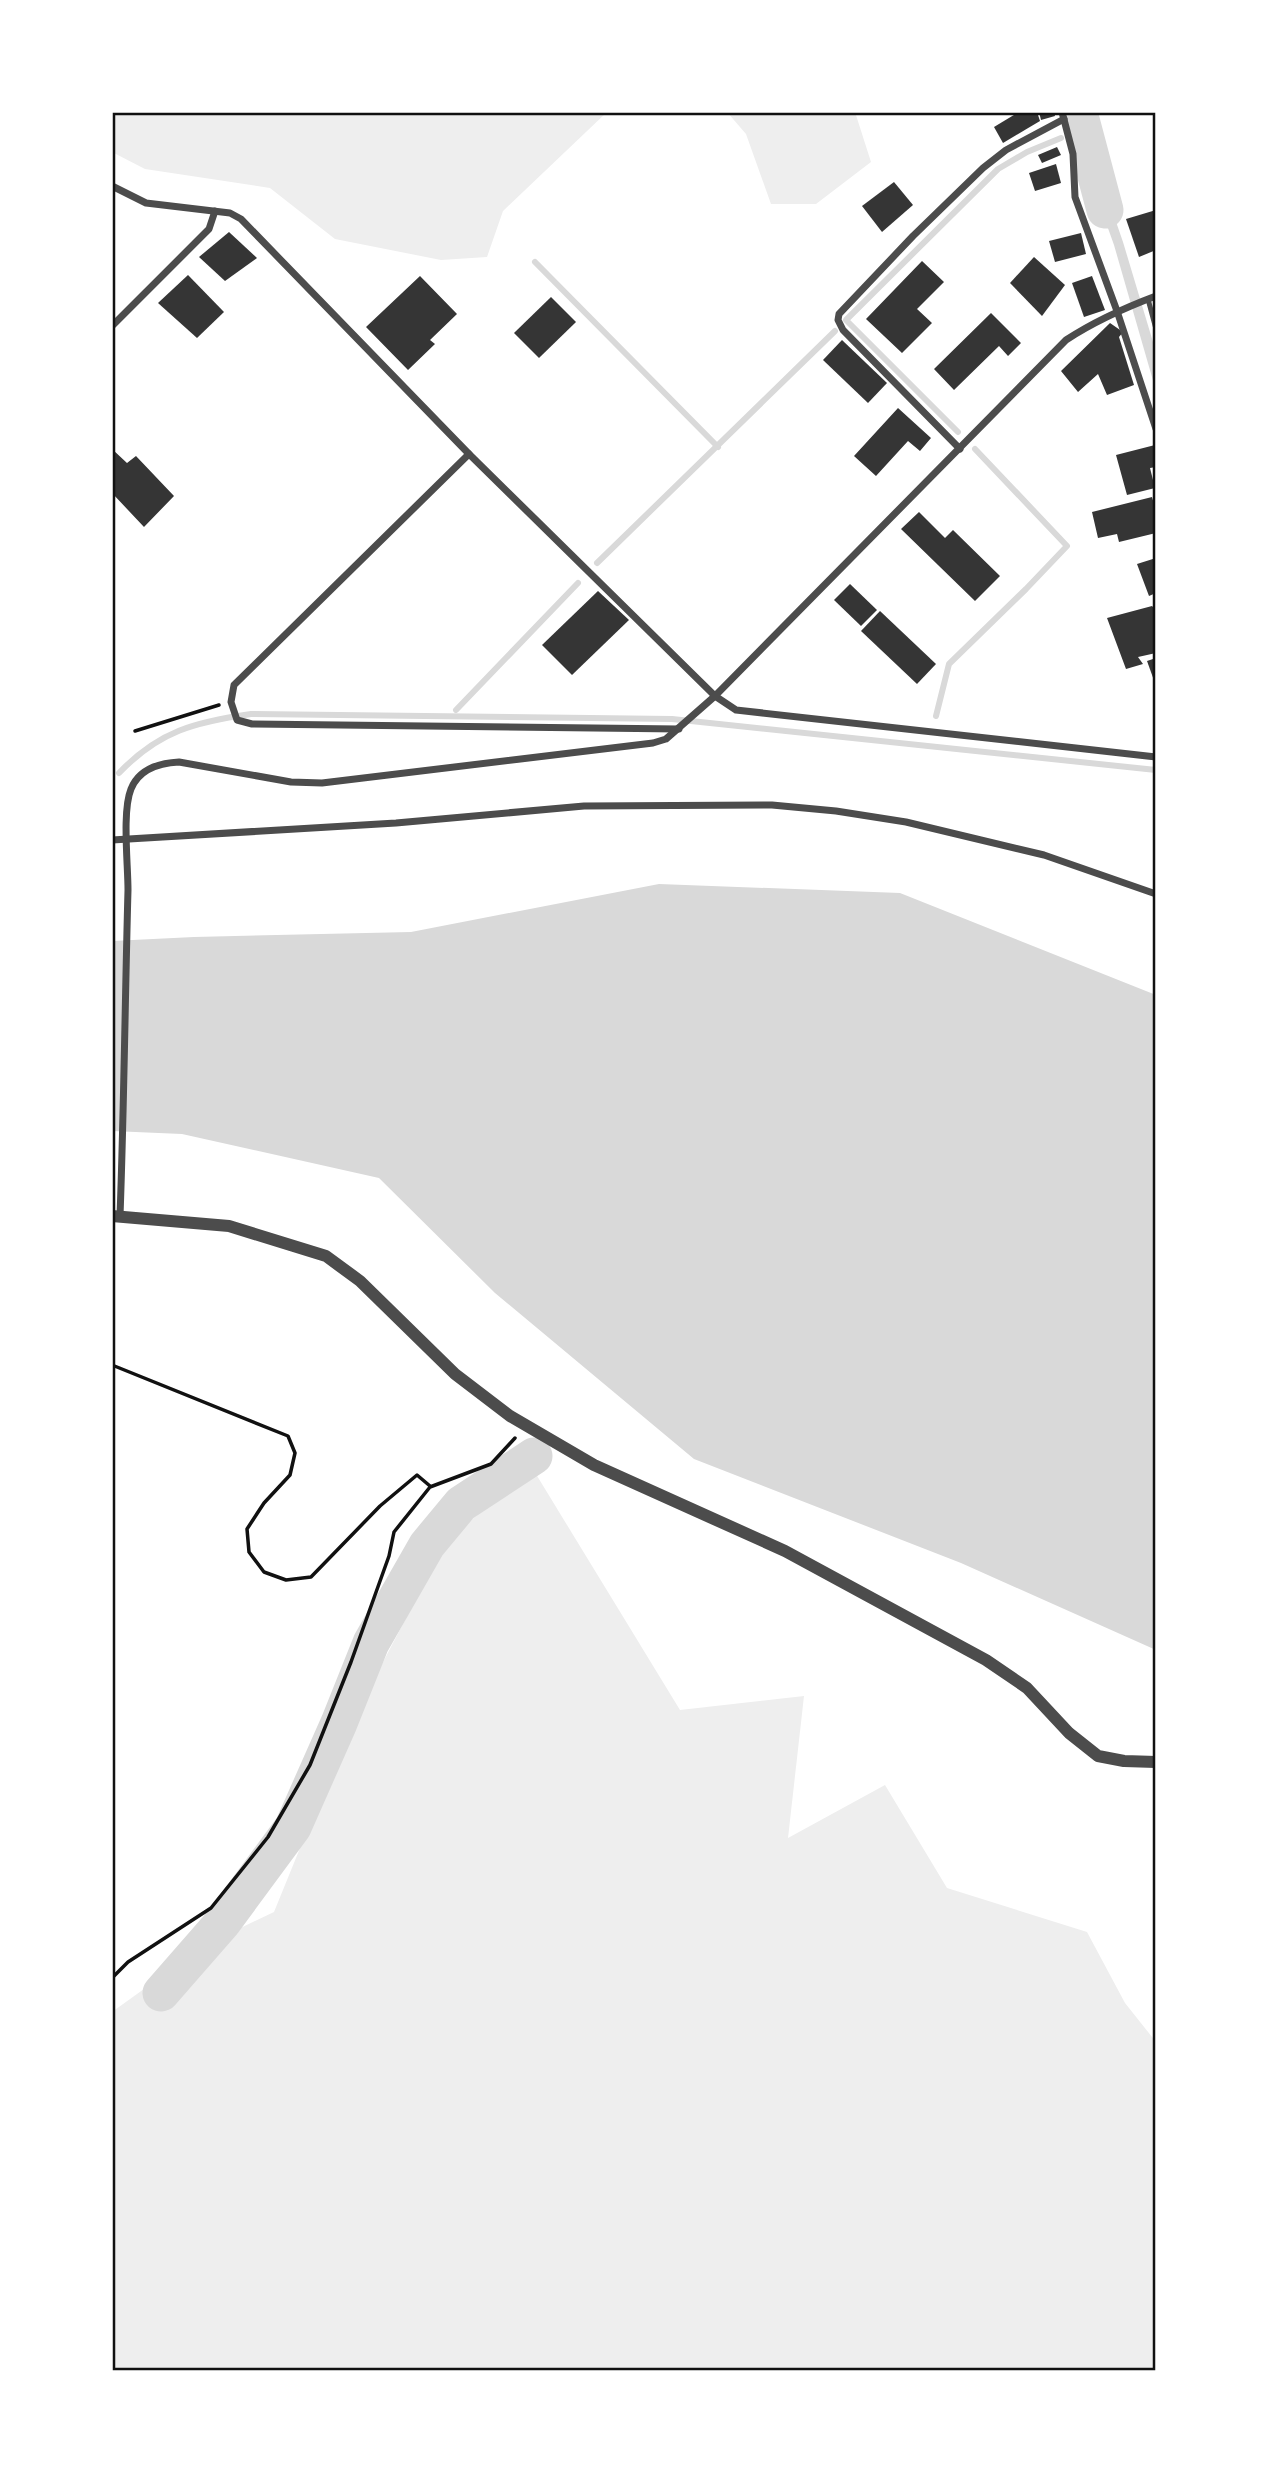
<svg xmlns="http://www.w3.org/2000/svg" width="1268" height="2483" font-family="'Archivo Narrow',sans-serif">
<rect width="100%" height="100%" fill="#fff"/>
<g fill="#eee">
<polygon points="112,112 607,112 503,211 487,257 441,260 335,239 270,188 145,169 112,152"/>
<polygon points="727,112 855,112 871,162 816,204 771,204 746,134"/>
<polygon points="531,1466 680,1710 804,1696 788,1838 885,1785 947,1888 1087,1932 1125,2003 1156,2042 1156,2371 112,2371 112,2012 205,1945 274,1912 351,1723 445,1544"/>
</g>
<g fill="#d9d9d9">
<polygon points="1095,161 1123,242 1156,352 1156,391 1114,245 1085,164"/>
<polygon points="659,884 900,893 1156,995 1156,1650 961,1563 694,1459 495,1293 379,1178 182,1134 112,1131 112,941 194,937 411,932"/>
</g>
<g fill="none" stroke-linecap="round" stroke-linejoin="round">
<g stroke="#d9d9d9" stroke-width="6">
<polyline points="1080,129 1084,128"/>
<polyline points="535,262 718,447"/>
<polyline points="958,432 846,320 998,169 1027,152 1061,138"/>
<polyline points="597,563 835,331"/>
<polyline points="456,710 578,583"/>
<polyline points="936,716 949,664 1026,589 1067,546 975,449"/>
<path d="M119,773c40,-42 76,-51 132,-59l421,5 484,51"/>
</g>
<g stroke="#d9d9d9" stroke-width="37">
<polyline points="1079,112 1105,210"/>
<polyline points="161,1993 223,1922 293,1827 339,1723 371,1643 427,1545 461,1504 534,1456"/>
</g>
</g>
<g fill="#353535">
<polygon points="1019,112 1037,112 1040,121 1003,143 994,127"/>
<polygon points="1039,112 1054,112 1055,116 1041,120"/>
<polygon points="1057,147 1061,155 1042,163 1038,155"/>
<polygon points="1056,164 1061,183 1035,191 1029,173"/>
<polygon points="894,182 913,205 882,232 862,206"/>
<polygon points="1156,210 1156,250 1139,257 1126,219"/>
<polygon points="229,232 257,258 225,281 199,257"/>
<polygon points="1081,233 1086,254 1055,262 1049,241"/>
<polygon points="1034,257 1065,285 1042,316 1010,283"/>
<polygon points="922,261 944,282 917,309 932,323 902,353 866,319"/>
<polygon points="188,275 224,312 197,338 158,303"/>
<polygon points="420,276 457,314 430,340 435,344 408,370 366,327"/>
<polygon points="1092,276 1105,310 1084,317 1072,283"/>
<polygon points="551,297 576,322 539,358 514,333"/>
<polygon points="991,313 1021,343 1008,356 999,346 954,390 934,369"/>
<polygon points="1110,323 1123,332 1119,337 1134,385 1107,395 1098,374 1078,392 1061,371"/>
<polygon points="842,340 887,383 868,403 823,360"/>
<polygon points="898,408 931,438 920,451 908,441 876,476 854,456"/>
<polygon points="1155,445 1156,467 1150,468 1155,488 1127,495 1116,455"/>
<polygon points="112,449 127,463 136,456 174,496 144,527 112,493"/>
<polygon points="1152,497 1156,511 1156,533 1119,542 1117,534 1098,538 1092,512"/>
<polygon points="919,512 945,538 953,530 1000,576 975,601 901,529"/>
<polygon points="1156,558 1156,593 1149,596 1137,564"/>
<polygon points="850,584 877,610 861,626 834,600"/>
<polygon points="598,591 629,620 572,675 542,645"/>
<polygon points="1152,606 1156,610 1156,653 1138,657 1143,664 1126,669 1107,618"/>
<polygon points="880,611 936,664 917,684 861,631"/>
<polygon points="1156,658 1156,686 1147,661"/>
</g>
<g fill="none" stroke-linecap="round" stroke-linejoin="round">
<g stroke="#111" stroke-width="3.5">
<polyline points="135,731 219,705"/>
<polyline points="112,1365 288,1436 295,1453 290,1475 264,1503 247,1529 249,1552 264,1572 286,1580 311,1577 380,1506 417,1475 430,1486"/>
<polyline points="112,1978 128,1962 211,1908 268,1837 310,1765 351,1662 389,1556 394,1532 430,1487 491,1464 515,1438"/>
</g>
<polyline stroke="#4c4c4c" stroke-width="5" points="1148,299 1156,329"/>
<g stroke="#4c4c4c" stroke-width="7">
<polyline points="1062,112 1073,154 1075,197 1117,311 1156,429"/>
<polyline points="112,186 146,203 230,213 241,219 469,454 715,696 736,710 1156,757"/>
<polyline points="112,326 209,229 215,211"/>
<polyline points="960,449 843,330 838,320 839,314 913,236 983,168 1006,150 1064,119"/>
<polyline points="469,454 234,685 231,702 237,720 252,724 679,729"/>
<polyline points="112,840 396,823 584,806 772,805 836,811 906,822 1044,855 1156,894"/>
<path d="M120,1216c4,-108 5,-217 8,-326 0,-26 -6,-79 3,-101 8,-20 28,-26 48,-27l112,20 31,1 331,-40 13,-4 49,-43 351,-356c29,-19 58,-32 90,-44"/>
</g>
<polyline stroke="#4c4c4c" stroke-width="12" points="112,1216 229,1226 326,1256 360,1281 455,1374 510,1416 594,1465 785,1551 986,1660 1027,1688 1069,1733 1098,1756 1124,1761 1156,1762"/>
</g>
<rect width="1268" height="2483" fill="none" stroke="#ffffff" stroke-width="228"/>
<rect x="114" y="114" width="1040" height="2255" fill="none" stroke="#111" stroke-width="2.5"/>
</svg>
